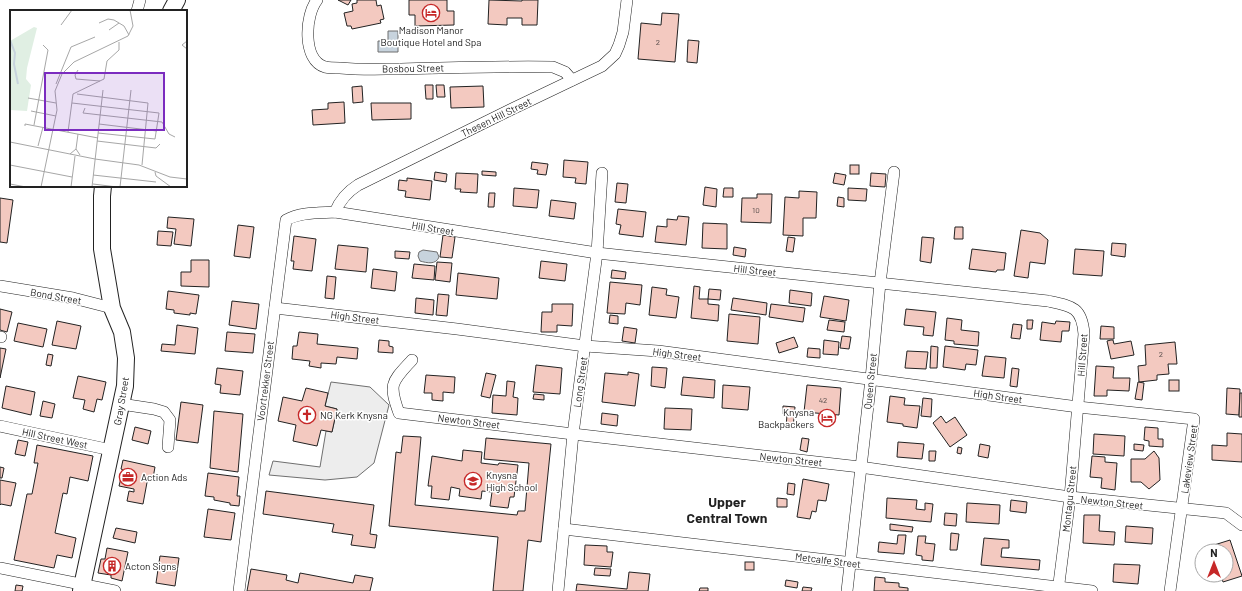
<svg xmlns="http://www.w3.org/2000/svg" width="1242" height="591" font-family="Barlow,sans-serif">
<rect width="100%" height="100%" fill="#fff"/>
<polygon fill="#ededed" stroke="#6f6f6f" points="331,382 370,387 389,405 374,463 357,477 325,480 269,475 273,461 320,467 326,431 332,432 337,409 325,406"/>
<g fill="#c7d3dd" stroke="#6f6f6f">
<polygon points="388,31 398,31 398,52 378,52 378,41 388,41"/>
<path d="M423,250l14,2 2,5c-3,8 -12,6 -19,4l-2,-5 1,-4z"/>
</g>
<g fill="#f3c9c0" stroke="#222">
<polygon points="338,0 351,0 348,5"/>
<polygon points="357,0 376,0 377,6 381,5 384,19 380,20 381,23 352,29 351,26 347,26 344,13 353,11 352,4 357,3"/>
<polygon points="409,0 447,0 447,11 454,11 454,25 415,26 415,15 409,15"/>
<polygon points="489,0 522,1 522,0 538,0 537,25 522,25 522,18 507,18 507,25 488,24"/>
<polygon points="662,13 679,14 675,62 638,59 641,23 661,25"/>
<polygon points="688,40 699,41 697,63 687,62"/>
<polygon points="425,85 433,85 433,99 426,99"/>
<polygon points="436,85 444,85 445,97 437,97"/>
<polygon points="362,86 363,102 353,103 352,87"/>
<polygon points="483,86 484,107 451,108 450,87"/>
<polygon points="344,102 345,123 313,125 312,110 328,109 328,103"/>
<polygon points="371,103 411,103 411,119 372,120"/>
<polygon points="564,160 588,162 586,184 575,183 576,178 563,177"/>
<polygon points="532,162 548,164 546,175 537,174 538,170 531,169"/>
<rect x="850" y="165" width="9" height="9"/>
<polygon points="482,171 496,172 496,176 482,175"/>
<polygon points="435,172 447,174 446,182 434,180"/>
<polygon points="456,173 478,174 477,193 460,192 461,189 455,189"/>
<polygon points="835,173 846,175 844,185 833,183"/>
<polygon points="871,173 886,174 885,187 870,186"/>
<polygon points="407,178 432,181 430,200 405,197 406,191 398,190 399,180 407,181"/>
<polygon points="617,183 628,184 626,203 615,202"/>
<polygon points="705,187 717,189 716,207 703,205"/>
<polygon points="514,188 539,190 537,208 513,206"/>
<polygon points="724,188 733,188 733,197 723,197"/>
<polygon points="848,188 867,189 866,201 848,200"/>
<polygon points="799,191 817,192 816,218 803,218 803,236 783,235 785,197 799,198"/>
<polygon points="489,193 495,193 494,207 488,207"/>
<polygon points="757,194 772,194 771,223 741,222 742,198 757,198"/>
<polygon points="838,197 844,198 844,207 837,206"/>
<polygon points="0,198 13,200 7,243 0,242"/>
<polygon points="551,200 576,203 574,219 549,216"/>
<polygon points="618,209 646,212 643,237 619,234 621,225 616,224"/>
<polygon points="678,216 689,217 686,245 655,242 657,226 667,227 667,219 677,220"/>
<polygon points="168,217 194,219 191,246 174,244 176,229 167,228"/>
<polygon points="703,223 727,224 727,249 702,248"/>
<polygon points="238,225 254,227 250,258 234,256"/>
<polygon points="955,227 963,227 963,239 954,239"/>
<polygon points="1021,230 1040,233 1048,240 1045,264 1030,262 1028,278 1014,276"/>
<polygon points="158,231 173,232 171,246 157,245"/>
<polygon points="443,235 455,237 452,258 440,257"/>
<polygon points="294,236 316,239 312,271 293,269 294,261 291,261"/>
<polygon points="788,237 795,238 793,252 786,251"/>
<polygon points="922,237 934,238 931,263 920,261"/>
<polygon points="1112,243 1126,244 1125,257 1111,255"/>
<polygon points="338,245 368,248 366,272 335,269"/>
<polygon points="734,247 746,249 745,257 733,255"/>
<polygon points="972,249 1006,253 1004,270 997,270 996,272 969,269"/>
<polygon points="1075,249 1104,251 1102,276 1073,274"/>
<polygon points="395,251 410,252 409,259 395,258"/>
<polygon points="191,260 209,260 209,287 181,286 181,272 191,272"/>
<polygon points="541,261 567,264 565,281 539,278"/>
<polygon points="437,262 452,263 450,282 435,280"/>
<polygon points="414,264 435,266 434,280 412,278"/>
<polygon points="373,269 397,272 395,291 371,288"/>
<polygon points="612,270 626,272 625,279 611,278"/>
<polygon points="458,273 499,278 497,299 456,295"/>
<polygon points="327,276 336,277 334,299 325,298"/>
<polygon points="610,282 642,285 640,305 626,303 625,314 607,313"/>
<polygon points="694,286 700,287 699,299 708,299 708,304 719,305 718,321 691,318"/>
<polygon points="652,287 667,289 666,295 679,297 676,318 649,315"/>
<polygon points="709,289 721,290 720,300 708,299"/>
<polygon points="790,290 812,293 811,306 789,303"/>
<polygon points="168,291 199,295 196,314 190,313 190,315 174,313 174,310 166,309"/>
<polygon points="438,294 449,295 447,316 436,315"/>
<polygon points="824,296 849,300 846,321 820,317"/>
<polygon points="416,298 434,300 433,315 415,313"/>
<polygon points="733,298 767,303 766,315 731,310"/>
<polygon points="232,301 259,304 256,329 229,325"/>
<polygon points="552,304 573,304 572,326 557,325 557,332 541,332 542,312 552,312"/>
<polygon points="771,304 805,308 803,322 769,317"/>
<polygon points="0,309 12,312 7,332 0,330"/>
<polygon points="906,309 936,312 933,336 923,335 924,327 904,325"/>
<polygon points="729,314 760,317 758,344 727,341"/>
<polygon points="610,315 618,316 618,324 609,323"/>
<polygon points="947,318 962,320 961,330 979,332 978,346 954,344 954,341 945,340"/>
<polygon points="829,320 845,322 844,332 827,330"/>
<polygon points="1027,320 1033,320 1032,329 1027,329"/>
<polygon points="57,321 81,326 76,349 52,345"/>
<polygon points="1056,321 1070,322 1069,331 1062,331 1061,342 1040,340 1042,322 1055,324"/>
<polygon points="18,323 47,329 43,347 14,341"/>
<polygon points="1013,324 1022,325 1020,339 1011,338"/>
<polygon points="177,325 198,328 195,354 161,351 162,344 175,345"/>
<polygon points="1101,326 1114,327 1114,339 1100,339"/>
<polygon points="624,327 637,329 635,343 622,341"/>
<polygon points="227,332 255,334 253,353 225,351"/>
<polygon points="299,332 318,334 317,344 358,348 357,359 337,357 336,364 321,363 321,368 309,366 310,361 292,359 293,346 297,346"/>
<polygon points="842,336 851,337 849,349 840,348"/>
<polygon points="794,337 798,347 779,353 776,343"/>
<polygon points="379,340 389,341 389,346 393,347 393,353 378,352"/>
<polygon points="824,340 839,342 838,355 823,354"/>
<polygon points="1111,340 1113,340 1114,344 1131,341 1134,355 1111,359 1107,341"/>
<polygon points="1175,342 1177,364 1168,364 1169,374 1157,375 1157,380 1139,382 1138,366 1146,365 1145,345"/>
<polygon points="931,346 938,347 937,368 930,368"/>
<polygon points="945,346 978,350 976,365 966,364 965,370 943,367"/>
<polygon points="0,348 6,349 0,378"/>
<polygon points="808,348 820,349 820,358 807,357"/>
<polygon points="907,351 928,352 926,369 905,368"/>
<polygon points="48,354 53,355 51,366 46,365"/>
<polygon points="985,356 1006,358 1004,378 982,376"/>
<polygon points="536,365 562,368 560,394 533,392"/>
<polygon points="1096,366 1114,367 1113,378 1130,378 1129,391 1107,390 1107,396 1094,396"/>
<polygon points="652,367 667,368 665,388 651,386"/>
<polygon points="217,368 243,371 240,395 220,393 221,385 215,384"/>
<polygon points="1012,368 1019,369 1017,387 1010,386"/>
<polygon points="628,372 639,374 635,406 602,402 605,373 628,375"/>
<polygon points="486,373 496,375 490,398 481,396"/>
<polygon points="426,375 455,377 454,393 443,392 443,401 432,400 432,393 424,393"/>
<polygon points="78,376 106,382 102,400 97,399 94,412 83,409 85,400 73,398"/>
<polygon points="683,377 715,380 714,398 681,395"/>
<rect x="1169" y="380" width="10" height="11"/>
<polygon points="507,381 515,382 513,397 518,398 517,415 492,413 493,395 506,396"/>
<polygon points="1138,382 1144,383 1142,400 1135,399"/>
<polygon points="723,385 750,387 748,410 722,408"/>
<polygon points="807,385 841,388 839,415 804,412"/>
<polygon points="6,386 35,392 31,415 2,408"/>
<polygon points="306,388 328,393 325,406 337,409 332,432 321,430 317,446 293,441 296,425 278,421 283,397 302,401"/>
<polygon points="1227,388 1240,389 1239,415 1226,414"/>
<polygon points="1240,393 1242,393 1242,417 1239,417"/>
<polygon points="534,394 544,395 544,400 533,399"/>
<polygon points="890,396 905,398 904,405 920,406 917,428 903,426 903,424 887,422"/>
<polygon points="923,398 932,399 931,417 921,416"/>
<polygon points="43,401 55,404 52,418 40,416"/>
<polygon points="181,402 203,405 198,443 176,440"/>
<polygon points="783,406 795,407 793,428 786,427 787,415 783,414"/>
<polygon points="665,408 692,409 691,430 664,429"/>
<polygon points="214,411 243,414 238,472 210,468"/>
<polygon points="602,413 618,415 617,426 601,424"/>
<polygon points="941,416 946,423 955,417 967,435 950,447 933,423"/>
<polygon points="135,427 151,431 148,444 132,440"/>
<polygon points="1145,427 1158,428 1158,439 1163,439 1163,447 1149,446 1149,441 1144,440"/>
<polygon points="1227,433 1242,434 1242,462 1212,460 1212,445 1227,446"/>
<polygon points="1094,434 1125,436 1124,456 1093,454"/>
<polygon points="403,436 421,437 415,505 517,515 518,511 525,511 529,463 484,459 486,438 551,444 541,542 528,540 523,591 493,591 498,537 389,526 396,452 401,453"/>
<polygon points="802,438 809,439 807,452 800,450"/>
<polygon points="18,440 28,442 25,456 15,454"/>
<polygon points="898,442 924,444 922,459 897,457"/>
<polygon points="980,444 990,446 988,458 978,456"/>
<polygon points="1134,444 1144,445 1143,451 1134,450"/>
<polygon points="37,445 93,456 88,481 70,477 67,494 63,493 55,533 76,538 72,558 57,555 54,568 14,560 27,494 32,494 38,463 34,463"/>
<polygon points="958,447 962,448 961,454 957,453"/>
<polygon points="463,450 482,452 481,463 498,465 499,463 518,465 514,497 510,497 508,508 490,506 492,492 482,491 481,499 459,496 460,489 451,487 449,500 431,498 432,486 428,486 432,456 462,461"/>
<polygon points="929,451 936,451 935,461 929,461"/>
<polygon points="1154,451 1159,458 1160,480 1149,489 1141,482 1131,482 1131,459 1145,459"/>
<polygon points="1092,456 1105,457 1105,462 1117,463 1115,490 1101,488 1102,478 1090,477"/>
<polygon points="123,460 155,467 153,478 148,477 143,504 127,501 129,491 134,492 134,489 119,486 123,470 121,469"/>
<polygon points="0,467 4,468 2,478 0,478"/>
<polygon points="208,473 239,477 237,496 240,496 239,506 230,505 230,503 214,500 214,497 205,496"/>
<polygon points="803,479 829,484 826,501 818,500 816,512 812,511 810,519 797,517"/>
<polygon points="0,480 16,483 11,506 1,504 0,505"/>
<polygon points="788,483 795,484 794,495 787,494"/>
<polygon points="266,491 374,505 370,534 377,535 375,548 351,545 353,535 332,532 334,524 263,514"/>
<polygon points="777,498 787,499 787,507 777,507"/>
<polygon points="887,498 917,500 916,509 925,510 925,503 933,504 931,522 886,518"/>
<polygon points="1011,500 1027,502 1026,513 1010,511"/>
<polygon points="967,503 1000,505 999,524 966,522"/>
<polygon points="208,509 235,513 231,540 204,537"/>
<polygon points="945,513 957,514 956,526 944,525"/>
<polygon points="1084,515 1100,515 1099,531 1115,532 1114,545 1083,543"/>
<polygon points="890,524 913,527 912,532 890,530"/>
<polygon points="1126,526 1153,528 1152,544 1125,542"/>
<polygon points="116,528 137,532 135,543 113,538"/>
<polygon points="951,533 959,534 957,550 950,550"/>
<polygon points="898,535 906,535 904,554 878,552 879,542 897,544"/>
<polygon points="918,536 926,536 925,543 935,544 933,561 922,560 922,556 916,555"/>
<polygon points="984,538 1009,540 1009,548 1002,548 1001,557 1040,560 1039,570 981,565"/>
<polygon points="1230,540 1242,576 1223,582 1221,575 1226,575 1226,551 1213,551 1211,546"/>
<polygon points="585,545 607,546 607,552 613,552 611,567 584,565"/>
<polygon points="107,548 128,552 122,581 111,578 111,575 98,573 101,559 105,559"/>
<polygon points="160,556 179,558 175,586 156,583"/>
<rect x="745" y="562" width="9" height="8"/>
<polygon points="1114,564 1140,565 1138,584 1113,582"/>
<polygon points="595,568 611,569 610,576 594,575"/>
<polygon points="251,569 287,575 286,580 298,583 300,573 353,583 355,575 373,578 370,591 247,591"/>
<polygon points="629,572 650,574 648,591 576,591 577,584 627,589"/>
<polygon points="875,577 885,578 885,582 899,583 899,587 908,588 908,591 874,591"/>
<polygon points="786,580 798,582 797,588 785,586"/>
<polygon points="16,585 23,586 22,591 15,591"/>
<polygon points="803,587 812,588 811,591 802,591"/>
<polygon points="700,588 708,588 708,591 699,591"/>
</g>
<g fill="none" stroke-linecap="round" stroke-linejoin="round">
<defs>
<g id="street">
<path d="M317,0c-12,15 -15,60 8,67 5,1 11,1 15,1 21,2 41,1 61,1 51,-1 101,-3 152,-2l12,5 7,8"/>
<polyline points="137,11 140,0"/>
<path d="M335,212c5,-12 12,-20 23,-27l154,-76 90,-43 13,-12 4,-9 4,-13 4,-32"/>
<polyline points="0,286 73,298 112,308"/>
<polyline points="275,308 457,329 585,346 658,351 1078,407 1194,419 1170,591"/>
<polyline points="0,337 1,337"/>
<path d="M412,360c-20,22 -24,23 -13,53l174,21 287,33 210,30 156,16 16,12"/>
<polyline points="121,404 154,409 164,412 170,420 168,447"/>
<polyline points="0,426 111,450"/>
<polyline points="564,529 1092,591"/>
<polyline points="0,568 115,591"/>
<path d="M239,591l47,-371c15,-8 32,-7 49,-8l262,41 451,48c24,5 34,6 36,33l-14,163 -12,94"/>
<polyline points="558,591 573,434 597,253 602,173"/>
<polyline points="847,591 871,379 880,283 894,172"/>
</g>
<g id="secondary">
<polyline points="171,11 177,0"/>
<polyline points="81,591 125,386 126,358 122,332 112,308 102,249 102,196 103,186"/>
</g>
</defs>
<use href="#street" stroke="#222" stroke-width="12"/>
<use href="#secondary" stroke="#222" stroke-width="18"/>
<use href="#street" stroke="#fff" stroke-width="11"/>
<use href="#secondary" stroke="#fff" stroke-width="16"/>
</g>
<defs>
<symbol id="hotel-ring" viewBox="-11 -11 22 22"><circle r="9.5" fill="#fff" stroke="#c62828" stroke-width="1.5"/><path d="M-6-4.5h1.5V1H6V5H4.5V3h-9V5H-6ZM-4 0a1.8 1.8 0 1 1 3.6 0ZM.5 0V-2.5h3Q6-2.5 6 0Z" fill="#c62828"/></symbol>
<symbol id="church-ring" viewBox="-11 -11 22 22"><circle r="9.5" fill="#fff" stroke="#c62828" stroke-width="1.5"/><path d="M-1.2-6h2.4v3.5h3.3v2.4h-3.3V6h-2.4V-.1h-3.3v-2.4h3.3Z" fill="#c62828"/></symbol>
<symbol id="office-ring" viewBox="-11 -11 22 22"><circle r="9.5" fill="#fff" stroke="#c62828" stroke-width="1.5"/><path d="M-6-3h4V-5.5h4V-3h4V5H-6ZM-1-4.5V-3h2v-1.5ZM-6 0V1H6V0Z" fill="#c62828"/></symbol>
<symbol id="school-ring" viewBox="-11 -11 22 22"><circle r="9.5" fill="#fff" stroke="#c62828" stroke-width="1.5"/><path d="M0-5L7-2L0 1L-7-2ZM-4 1L0 2.5L4 1V4Q0 6-4 4Z" fill="#c62828"/></symbol>
<symbol id="building-ring" viewBox="-11 -11 22 22"><circle r="9.5" fill="#fff" stroke="#c62828" stroke-width="1.5"/><path d="M-4-6H4V6H1V3H-1V6H-4ZM-2.5-4.3h1.7v1.8h-1.7ZM.8-4.3h1.7v1.8H.8ZM-2.5-1h1.7V.8h-1.7ZM.8-1h1.7V.8H.8Z" fill="#c62828"/></symbol>
</defs>
<g fill-rule="evenodd">
<use href="#hotel-ring" x="421" y="3" width="20" height="20"/>
<use href="#church-ring" x="297" y="405" width="20" height="20"/>
<use href="#hotel-ring" x="817" y="408" width="20" height="20"/>
<use href="#office-ring" x="118" y="467" width="20" height="20"/>
<use href="#school-ring" x="463" y="471" width="20" height="20"/>
<use href="#building-ring" x="102" y="556" width="20" height="20"/>
</g>
<g text-anchor="middle" stroke-width="3" stroke-linejoin="round" paint-order="stroke">
<g font-size="8" fill="#564c4a">
<text x="658" y="45">2</text>
<text x="756" y="213">10</text>
<text x="1161" y="357">2</text>
<text x="823" y="403">42</text>
</g>
<g font-size="10" fill="#222" stroke="#fff" text-anchor="start">
<text x="431" y="34" text-anchor="middle">Madison Manor<tspan x="431" dy="12">Boutique Hotel and Spa</tspan></text>
<text x="814" y="416" text-anchor="end">Knysna<tspan x="814" dy="12">Backpackers</tspan></text>
<text x="320" y="419">NG Kerk Knysna</text>
<text x="486" y="479">Knysna<tspan x="486" dy="12">High School</tspan></text>
<text x="141" y="481">Action Ads</text>
<text x="125" y="570">Acton Signs</text>
</g>
<g font-size="10" fill="#222" stroke="#fff">
<text transform="translate(413 68) rotate(-1)" y="4">Bosbou Street</text>
<text transform="translate(496 117) rotate(-26)" y="4">Thesen Hill Street</text>
<text transform="translate(433 228) rotate(9)" y="4">Hill Street</text>
<text transform="translate(755 270) rotate(6)" y="4">Hill Street</text>
<text transform="translate(56 296) rotate(10)" y="4">Bond Street</text>
<text transform="translate(355 317) rotate(7)" y="4">High Street</text>
<text transform="translate(677 354) rotate(7)" y="4">High Street</text>
<text transform="translate(1082 355) rotate(-86)" y="4">Hill Street</text>
<text transform="translate(265 381) rotate(-83)" y="4">Voortrekker Street</text>
<text transform="translate(870 381) rotate(-84)" y="4">Queen Street</text>
<text transform="translate(580 382) rotate(-82)" y="4">Long Street</text>
<text transform="translate(998 396) rotate(8)" y="4">High Street</text>
<text transform="translate(121 401) rotate(-80)" y="4">Gray Street</text>
<text transform="translate(469 421) rotate(7)" y="4">Newton Street</text>
<text transform="translate(55 438) rotate(12)" y="4">Hill Street West</text>
<text transform="translate(791 459) rotate(6)" y="4">Newton Street</text>
<text transform="translate(1189 459) rotate(-82)" y="4">Lakeview Street</text>
<text transform="translate(1069 499) rotate(-84)" y="4">Montagu Street</text>
<text transform="translate(1112 502) rotate(6)" y="4">Newton Street</text>
<text transform="translate(828 560) rotate(7)" y="4">Metcalfe Street</text>
</g>
<g font-size="14" font-weight="bold" fill="#222" stroke="#fff">
<text x="727" y="507">Upper<tspan x="727" dy="16">Central Town</tspan></text>
</g>
</g>
<g transform="translate(10 10)">
<rect width="177" height="177" fill="#fff"/>
<path d="M24,17l3,1 -10,40 -1,11 5,6 -4,26 -17,-1v-69z" fill="#e0efe3"/>
<path fill="none" stroke="#c7d3dd" stroke-width="2" d="M0,30l5,13 -1,11 4,20"/>
<path fill="none" stroke="#a7a7a7" stroke-width="1" d="M89,13l9,-4 6,1 10,6 5,9M51,15l11,-15M99,20l10,-7M177,31l-5,4 5,4M68,60l-3,5 1,4 24,2M46,74l15,-37 24,-10M67,84l71,9 -6,62M18,88l28,5M62,93l87,10 -4,26 -57,-6M75,98l-2,5 79,9 7,12 6,3M21,101l25,5M89,114l58,7M24,115l14,-75 -5,-5M15,116v-2l73,14M58,122l5,-38 31,-15 3,-18 12,-11v-8M87,131l59,7 4,-4M0,132l85,17 44,6 31,12 17,2M28,136l5,-19M66,139l2,-15M60,144l6,-5 4,6M0,155l62,12M145,162l1,4 15,11M83,165l63,7M0,174l16,3M83,174l24,3M31,177l16,-77 -2,-19 7,-17 12,-12 54,-26 5,-10 -3,-16M61,177l4,-31M82,177l11,-97M110,177l11,-97"/>
<path fill="#7b2cbf" fill-opacity="0.15" stroke="#7b2cbf" stroke-width="2" d="M35,63h119v57h-119z"/>
<rect width="177" height="177" fill="none" stroke="#222" stroke-width="2"/>
</g>
<g transform="translate(1214 563)"><circle r="19" fill="#ffffff" stroke="#a7a7a7"/>
<path d="M0-3L7 15L0 10L-7 15Z" fill="#c62828"/>
<text y="-6" font-size="11" font-weight="bold" text-anchor="middle" fill="#222222">N</text>
</g>
</svg>
